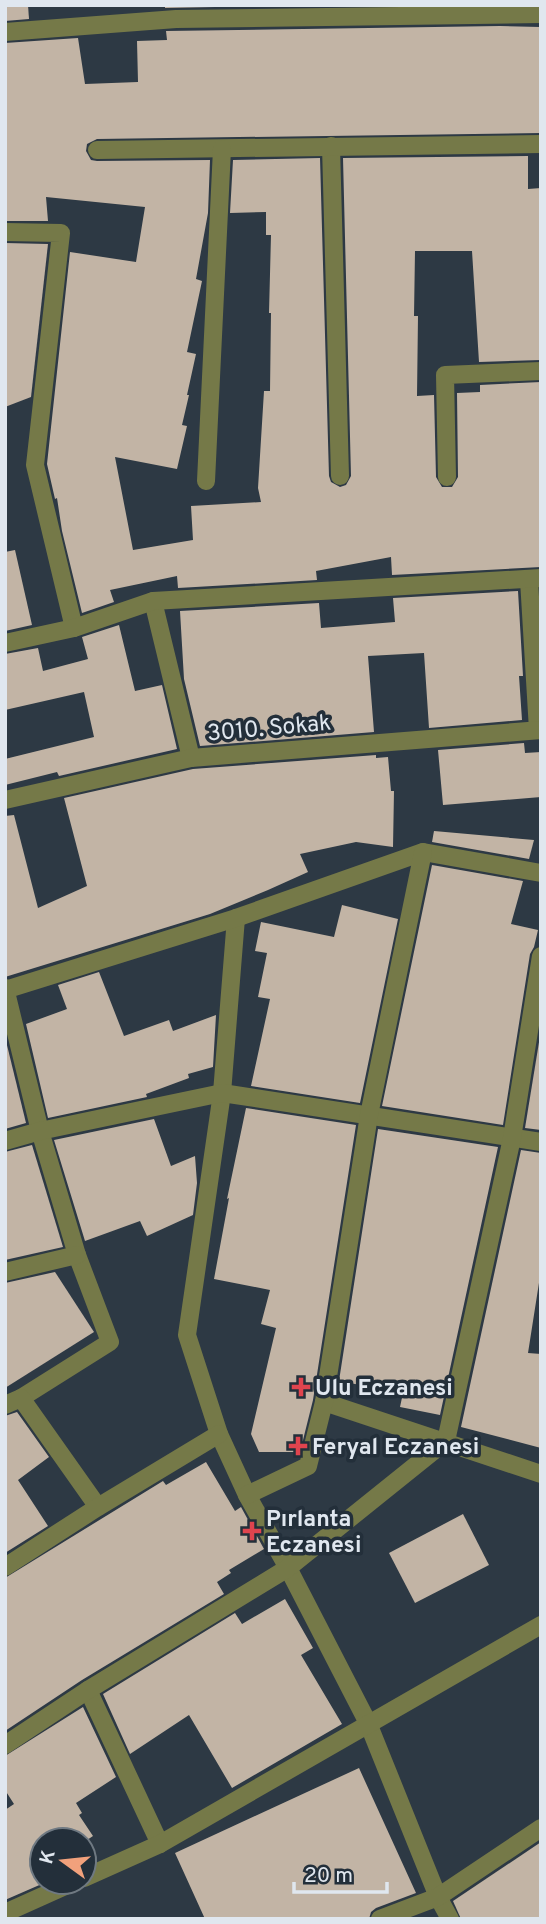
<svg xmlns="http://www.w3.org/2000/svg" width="546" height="1924" font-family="Overpass,sans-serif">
<rect width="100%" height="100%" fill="#2d3944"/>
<g fill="#c2b4a5">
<polygon points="5,5 28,5 29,19 5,21"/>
<polygon points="165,5 215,5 215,7 165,8"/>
<polygon points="500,26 540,27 541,133 97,139 87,144 86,151 91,160 97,161 210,160 208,213 196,279 202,281 187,352 196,354 187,395 189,395 182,425 187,426 177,469 115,457 133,550 193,540 191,506 261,502 258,488 264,391 270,391 271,313 269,313 271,235 266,235 266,212 230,213 233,160 320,158 329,476 331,482 340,487 346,485 351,476 343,158 528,156 528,189 541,188 541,360 479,362 472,251 415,251 414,316 418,316 417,396 434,395 436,477 442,487 452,487 458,477 457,393 480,392 480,385 541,382 541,567 392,575 391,557 316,571 317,580 178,588 177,576 110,590 114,602 82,613 62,531 57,498 55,499 47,464 70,252 136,262 145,207 46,197 48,221 5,221 5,43 78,38 85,84 138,82 137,41 167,40 166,31"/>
<polygon points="5,243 48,244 31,397 5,407"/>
<polygon points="15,550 32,625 5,631 5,552"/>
<polygon points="518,591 523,676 519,676 522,720 429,728 424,653 368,656 374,732 200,746 184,679 180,611 319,603 321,628 395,622 393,598"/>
<polygon points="119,625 135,691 162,685 177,749 59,776 57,772 5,785 5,759 94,737 84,692 5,710 5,654 38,648 43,671 88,659 82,637"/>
<polygon points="524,743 525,753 541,752 541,797 443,805 438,750"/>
<polygon points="376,755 376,758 388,757 391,791 394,791 393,847 356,842 300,854 308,872 268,890 210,914 5,977 5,816 14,815 38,908 87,886 64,798 193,769"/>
<polygon points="434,831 534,840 529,859 432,842"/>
<polygon points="432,865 523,881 511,924 538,930 534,947 530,954 503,1125 382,1106"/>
<polygon points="342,905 398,919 360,1103 251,1086 270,999 258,997 267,953 255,951 261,922 334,937"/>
<polygon points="99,972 124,1036 169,1020 173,1031 216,1015 213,1067 188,1074 189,1078 146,1094 147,1097 48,1118 26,1024 67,1009 58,985"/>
<polygon points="541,1030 541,1130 525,1128"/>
<polygon points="5,1037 26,1123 5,1129"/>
<polygon points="246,1108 356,1125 313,1400 300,1452 259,1452 251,1434 276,1328 261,1324 270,1290 214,1279 229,1198 227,1199"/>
<polygon points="154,1119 171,1166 195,1156 197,1183 193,1215 147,1236 140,1221 85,1241 54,1140"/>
<polygon points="378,1129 498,1147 440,1415 400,1407 403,1393 339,1381"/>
<polygon points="32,1145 63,1247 5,1260 5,1152"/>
<polygon points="521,1150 541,1153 541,1270 528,1353 541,1354 541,1448 461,1427"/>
<polygon points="55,1272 94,1332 5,1388 5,1283"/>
<polygon points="17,1412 49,1457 18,1480 48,1526 5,1553 5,1416"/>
<polygon points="206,1462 235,1511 241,1507 264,1549 229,1570 231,1573 217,1582 224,1594 82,1680 5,1731 5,1578 163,1481 166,1485"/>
<polygon points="463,1514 489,1565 415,1603 389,1553"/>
<polygon points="285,1599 313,1648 301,1655 342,1724 232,1788 189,1715 130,1754 103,1694 235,1613 242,1624"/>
<polygon points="83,1707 116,1777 76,1803 82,1813 79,1815 93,1836 84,1842 84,1840 42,1840 42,1870 37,1873 44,1883 5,1900 5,1810 14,1804 5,1790 5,1756"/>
<polygon points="359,1768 416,1893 376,1908 371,1912 369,1919 205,1919 175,1853"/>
<polygon points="541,1842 541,1919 461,1919 453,1901"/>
</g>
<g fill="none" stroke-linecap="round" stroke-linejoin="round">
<g stroke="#757948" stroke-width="18">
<polyline points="5,32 176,19 541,14"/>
<polyline points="331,146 340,476"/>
<polyline points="97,150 541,144"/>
<polyline points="5,232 61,233 35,465 74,628"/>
<polyline points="447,477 445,375 541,371"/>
<polyline points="206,481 222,149"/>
<polyline points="529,580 538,730"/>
<polyline points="153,601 191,758"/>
<polyline points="5,643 74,628 153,601 541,578"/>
<polyline points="5,800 191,758 541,730"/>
<polyline points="236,918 222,1093 187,1335 219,1434 247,1495 288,1568 368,1723 438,1897 450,1919"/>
<polyline points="5,988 40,1131 77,1255 110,1342 21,1398"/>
<polyline points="5,990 236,918 423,852 541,873"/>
<polyline points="5,1141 40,1131 222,1093 541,1142"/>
<polyline points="5,1272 77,1255"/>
<polyline points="324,1402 541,1474"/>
<polyline points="5,1405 21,1398 98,1507"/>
<polyline points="247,1495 308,1466 324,1402 369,1115 423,852"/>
<polyline points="5,1567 98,1507 219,1434"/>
<polyline points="88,1690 160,1844"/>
<polyline points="5,1745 88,1690 288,1568 446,1441 512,1138 541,956"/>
<polyline points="84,1878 160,1844 541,1625"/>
<polyline points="5,1913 74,1882"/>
<polyline points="380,1919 438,1897 541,1828"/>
</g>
</g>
<g fill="#e0444e" stroke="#232f3a" stroke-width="2.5">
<path d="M297.5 1376.5h7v7h7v7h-7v7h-7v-7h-7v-7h7z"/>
<path d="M294.5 1435.5h7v7h7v7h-7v7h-7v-7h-7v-7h7z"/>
<path d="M248.5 1520.5h7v7h7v7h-7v7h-7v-7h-7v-7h7z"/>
</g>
<g text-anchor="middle" stroke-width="7" stroke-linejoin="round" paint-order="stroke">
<g font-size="23" fill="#e0e7ef" stroke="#232f3a">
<text transform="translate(269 727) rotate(-5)" y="8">3010. Sokak</text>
</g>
<g font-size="23" font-weight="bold" fill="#e0e7ef" stroke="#232f3a" text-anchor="start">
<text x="315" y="1395">Ulu Eczanesi</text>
<text x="312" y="1454">Feryal Eczanesi</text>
<text x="266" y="1526">Pırlanta<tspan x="266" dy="26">Eczanesi</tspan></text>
</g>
</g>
<rect width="546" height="1924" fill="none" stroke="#e0e7ef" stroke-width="14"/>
<g transform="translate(63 1861) rotate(285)"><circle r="33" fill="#232f3a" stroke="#6f7982" stroke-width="2"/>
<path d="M0-5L12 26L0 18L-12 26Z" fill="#f1a17c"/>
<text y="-10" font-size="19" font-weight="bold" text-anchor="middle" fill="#e0e7ef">K</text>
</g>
<path d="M294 1882v10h93v-10" fill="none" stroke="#e0e7ef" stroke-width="3.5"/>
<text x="304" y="1882" font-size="21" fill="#e0e7ef" stroke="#232f3a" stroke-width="5" paint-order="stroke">20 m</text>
</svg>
